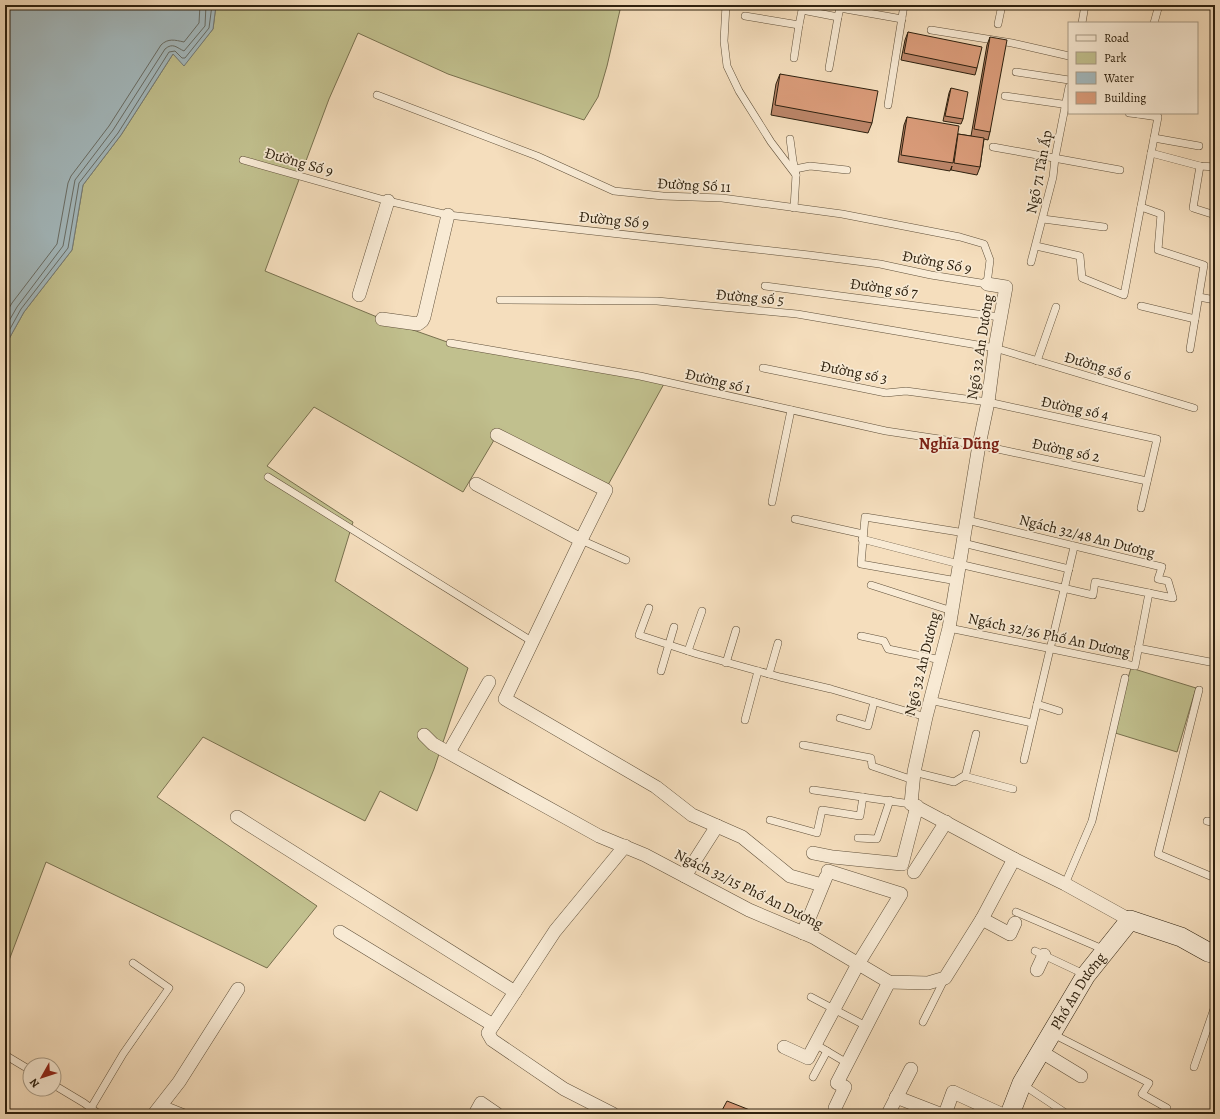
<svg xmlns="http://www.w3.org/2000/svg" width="1220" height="1119" font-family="Alegreya,serif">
<rect width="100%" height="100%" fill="#f5debd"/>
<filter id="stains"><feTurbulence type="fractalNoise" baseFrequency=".005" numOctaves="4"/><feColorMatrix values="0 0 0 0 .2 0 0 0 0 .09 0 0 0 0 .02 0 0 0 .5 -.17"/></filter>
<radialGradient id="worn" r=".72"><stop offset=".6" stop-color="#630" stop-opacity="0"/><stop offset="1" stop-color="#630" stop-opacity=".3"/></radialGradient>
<g fill="#c1c08e" stroke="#78704e">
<polygon points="216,5 595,5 620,10 607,66 598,97 584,120 448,74 358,33 329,99 265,271 382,319 450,343 665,382 608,485 497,435 463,492 314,407 267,466 353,522 335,581 468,668 434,769 417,811 380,791 365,821 203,737 157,797 317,906 267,968 46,862 5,971 5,346 24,312 72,250 83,185 121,135 173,54 184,65 213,29"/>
<polygon points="1131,668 1196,688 1177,752 1112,732"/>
</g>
<polygon fill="#a3b9be" stroke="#747c78" points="5,5 216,5 213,29 184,66 173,54 121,135 83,185 72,250 24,312 5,346"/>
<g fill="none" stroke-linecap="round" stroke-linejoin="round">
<g stroke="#686d66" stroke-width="1">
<path d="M5,315l7,-12 45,-59 11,-61 3,-7 38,-50 52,-81c7,-7 14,-5 23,-3l15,-19 1,-18"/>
<path d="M5,328l12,-21 46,-61 12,-66 38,-50 52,-81c8,-7 12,-1 19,2l21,-25 1,-21"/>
<polyline points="5,338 21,309 68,248 79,183 118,133 169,52 175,51 182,58 185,58 209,28 212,5"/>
</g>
<defs>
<g id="lane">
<polyline points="726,5 724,41 727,66 739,91 771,142 796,175"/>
<polyline points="745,16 799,25 802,10 838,17 840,8 902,19"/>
<polyline points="1082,23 1085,5"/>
<polyline points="1154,23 1159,5"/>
<polyline points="998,24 1002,5"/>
<polyline points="931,30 1012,43 1069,56"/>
<polyline points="794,58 799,25"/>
<polyline points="829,68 838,17"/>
<polyline points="1016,72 1069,80"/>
<polyline points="1005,96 1069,105"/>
<polyline points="888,105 904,5"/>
<polyline points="1129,113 1138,114"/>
<polyline points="1154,138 1199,146"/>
<polyline points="790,139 793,161 796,175 794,208"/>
<polyline points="993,147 1120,170"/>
<polyline points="1151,153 1200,166 1215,167"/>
<polyline points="243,160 388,201 448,215 809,255 880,264 931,275 987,284 990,260 984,244 960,237 842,214 722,198 663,196 614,191 537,156 377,95"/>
<polyline points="1200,166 1193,208 1215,215"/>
<polyline points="795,169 810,166 847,170"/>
<polyline points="1141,207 1161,214 1158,250 1204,265 1190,349"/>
<polyline points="1043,219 1104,227"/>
<polyline points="1036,246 1080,256 1082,278 1124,295 1158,117 1138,114 1138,113"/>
<polyline points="1031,262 1053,177 1055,158 1069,87"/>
<polyline points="765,286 1000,317"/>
<polyline points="1199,297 1215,300"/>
<polyline points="500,300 657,301 797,314 995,348 1194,408"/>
<polyline points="1141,306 1195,319"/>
<polyline points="450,343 640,376 886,431 979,445 1147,481"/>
<polyline points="1037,361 1056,307"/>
<polyline points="763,368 886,393 906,391 988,402 1157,439 1141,508"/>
<polyline points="268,477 533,642"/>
<polyline points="772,502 791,410"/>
<polyline points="795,519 863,534"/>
<polyline points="967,520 1162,567 1158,579 1168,581 1173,598 1149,593"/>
<polyline points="862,539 959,564 1093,595 1095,582 1149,593 1135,666 949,628"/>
<polyline points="581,540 626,560"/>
<polyline points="963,543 1069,569"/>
<polyline points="957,581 861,564 865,517 965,533"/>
<polyline points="871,585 952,611"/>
<polyline points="649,608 639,635 697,654 780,677 831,689 926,717"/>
<polyline points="861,636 884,641 888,649 941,660"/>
<polyline points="1138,648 1215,663"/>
<polyline points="688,651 702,611"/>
<polyline points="726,663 736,630"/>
<polyline points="661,671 674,627"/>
<polyline points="769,674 778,643"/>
<polyline points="1199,690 1158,854 1215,878"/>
<polyline points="930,700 1032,723"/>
<polyline points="1037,704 1059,711"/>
<polyline points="840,718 868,726 874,702"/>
<polyline points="745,720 758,671"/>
<polyline points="803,745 871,758 872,766 913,780"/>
<polyline points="1024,760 1074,547"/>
<polyline points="914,772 954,782 964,776 1013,789"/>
<polyline points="965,777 976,734"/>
<polyline points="813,790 911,804"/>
<polyline points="770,820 817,833 822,810 860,816 863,797"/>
<polyline points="1207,821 1215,823"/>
<polyline points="858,838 877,839 890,800"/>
<polyline points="1065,884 1092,821 1125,678"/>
<polyline points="1016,912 1105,950"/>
<polyline points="1035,951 1086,975"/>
<polyline points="811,997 866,1026"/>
<polyline points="923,1022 945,978"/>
<polyline points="1053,1034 1149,1083 1142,1094 1167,1108 1167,1114"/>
<polyline points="815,1044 847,1063"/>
<polyline points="5,1055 30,1070"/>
<polyline points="1194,1067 1215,1006"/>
<polyline points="813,1077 827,1051"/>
<polyline points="1022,1084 1067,1114"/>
<polyline points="54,1085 84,1103 99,1114"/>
<polyline points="162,1104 187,1114"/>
<polyline points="91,1108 123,1054 169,988 133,963"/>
</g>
<g id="street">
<polyline points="987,284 1006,287 995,348 988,402 979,445 949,628 926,717 914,772 911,804 1014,859 1065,884 1130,920"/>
<polyline points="359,295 388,201"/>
<polyline points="382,319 418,324 422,321 424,317 448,215"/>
<polyline points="497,435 606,490 581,540"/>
<polyline points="476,484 581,540 505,699 656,787 692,815 742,837 790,876 822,885"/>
<polyline points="424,735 433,744 599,836 645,855 749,910 813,937 889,982 928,983 945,978 982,919 1014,859"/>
<polyline points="449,752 489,682"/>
<polyline points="237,817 515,992"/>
<polyline points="813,853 833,857 902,864 917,806"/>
<polyline points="914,872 946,822"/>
<polyline points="685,876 717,826"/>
<polyline points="982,919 1010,934 1015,923"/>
<polyline points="340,932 493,1025"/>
<polyline points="803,933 826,877"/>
<polyline points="1037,970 1044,955"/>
<polyline points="784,1047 808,1058 858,964 901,894 828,871"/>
<polyline points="1040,1051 1081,1076"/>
<polyline points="896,1097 940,1114"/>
<polyline points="835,1108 845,1087 837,1083 889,982"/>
<polyline points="154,1114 179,1082 238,989"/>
<polyline points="475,1114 481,1103 497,1114"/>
<polyline points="613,1114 564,1089 492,1040 488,1033 555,931 625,846"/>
<polyline points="888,1114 911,1069"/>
<polyline points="945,1114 953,1092 1001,1114"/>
</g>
<g id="secondary">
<path id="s1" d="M1010,1114l12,-31 64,-108 44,-55 51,17 27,15 7,2"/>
</g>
</defs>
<use href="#lane" stroke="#60503a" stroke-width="8"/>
<use href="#street" stroke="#60503a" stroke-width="14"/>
<use href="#secondary" stroke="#2e210f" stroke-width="20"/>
<use href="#lane" stroke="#f8ead4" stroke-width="7"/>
<use href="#street" stroke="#f8ead4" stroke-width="13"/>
<use href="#secondary" stroke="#f8ead4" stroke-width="19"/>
</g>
<g fill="#bb8568" stroke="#2e210f">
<polygon points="908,32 977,68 975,75 901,60 905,40"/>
<polygon points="990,37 990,132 988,140 984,139 980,167 977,175 951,170 952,166 950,171 898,162 904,125 907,117 957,138 958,134 971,136 987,45"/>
<polygon points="780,74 872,123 868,133 771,115 776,84"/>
<polygon points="951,88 963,119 961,124 943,121 949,93"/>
</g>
<g fill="#d99b79" stroke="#2e210f">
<polygon points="908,32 982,47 977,68 904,53"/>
<polygon points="990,37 1007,40 990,132 974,129"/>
<polygon points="780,74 878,91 872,123 775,105"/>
<polygon points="951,88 968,92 963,119 945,116"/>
<polygon points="907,117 959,126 953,163 901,155"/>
<polygon points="958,134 984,138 980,167 954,163"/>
<polygon points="727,1101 760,1114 720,1114"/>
</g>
<g text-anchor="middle" stroke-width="3.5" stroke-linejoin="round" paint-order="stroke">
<g font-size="15" fill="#2e210f" stroke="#f8ead4">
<text transform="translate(299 162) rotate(16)" y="5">Đường Số 9</text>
<text transform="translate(1039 172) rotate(-79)" y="5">Ngõ 71 Tân Ấp</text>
<text transform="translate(694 185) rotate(3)" y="5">Đường Số 11</text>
<text transform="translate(614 220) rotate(6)" y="5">Đường Số 9</text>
<text transform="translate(937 262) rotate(11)" y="5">Đường Số 9</text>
<text transform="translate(884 288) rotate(8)" y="5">Đường số 7</text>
<text transform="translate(750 297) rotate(5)" y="5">Đường số 5</text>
<text transform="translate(980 347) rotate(-81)" y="5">Ngõ 32 An Dương</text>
<text transform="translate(1098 366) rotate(16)" y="5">Đường số 6</text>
<text transform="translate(854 372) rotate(11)" y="5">Đường số 3</text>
<text transform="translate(718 381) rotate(13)" y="5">Đường số 1</text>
<text transform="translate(1075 408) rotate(12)" y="5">Đường số 4</text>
<text transform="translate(1066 450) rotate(12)" y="5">Đường số 2</text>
<text transform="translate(1087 536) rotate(14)" y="5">Ngách 32/48 An Dương</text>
<text transform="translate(1049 635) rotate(12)" y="5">Ngách 32/36 Phố An Dương</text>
<text transform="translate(922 664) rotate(-76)" y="5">Ngõ 32 An Dương</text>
<text transform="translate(749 889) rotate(26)" y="5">Ngách 32/15 Phố An Dương</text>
<text dy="5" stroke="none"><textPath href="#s1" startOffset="141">Phố An Dương</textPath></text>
</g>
<g font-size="16" font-weight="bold" fill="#7a1f14" stroke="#f8ead4">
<text x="959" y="449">Nghĩa Dũng</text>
</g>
</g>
<rect width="1220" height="1119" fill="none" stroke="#f5debd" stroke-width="20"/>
<rect x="6" y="6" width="1208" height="1107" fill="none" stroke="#2e210f" stroke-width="2"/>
<rect x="10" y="10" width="1200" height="1099" fill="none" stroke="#2e210f"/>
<rect x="1068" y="22" width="130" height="92" fill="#f8ead4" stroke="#a79a85"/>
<rect x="1076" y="35" width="20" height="6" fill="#f8ead4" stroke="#a79a85"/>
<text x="1104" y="42" font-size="12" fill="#2e210f">Road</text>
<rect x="1076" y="52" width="20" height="12" fill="#c1c08e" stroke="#a79a85"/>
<text x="1104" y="62" font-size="12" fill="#2e210f">Park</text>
<rect x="1076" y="72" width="20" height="12" fill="#a3b9be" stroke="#a79a85"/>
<text x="1104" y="82" font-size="12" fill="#2e210f">Water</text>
<rect x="1076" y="92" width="20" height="12" fill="#d99b79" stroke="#a79a85"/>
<text x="1104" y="102" font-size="12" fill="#2e210f">Building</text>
<g transform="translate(42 1077) rotate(231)"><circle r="19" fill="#f8ead4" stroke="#a79a85"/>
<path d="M0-3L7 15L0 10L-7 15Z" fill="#8f2418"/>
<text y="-6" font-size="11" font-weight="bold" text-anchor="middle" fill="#2e210f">N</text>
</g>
<rect width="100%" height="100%" filter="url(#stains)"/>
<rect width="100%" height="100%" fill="url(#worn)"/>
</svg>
